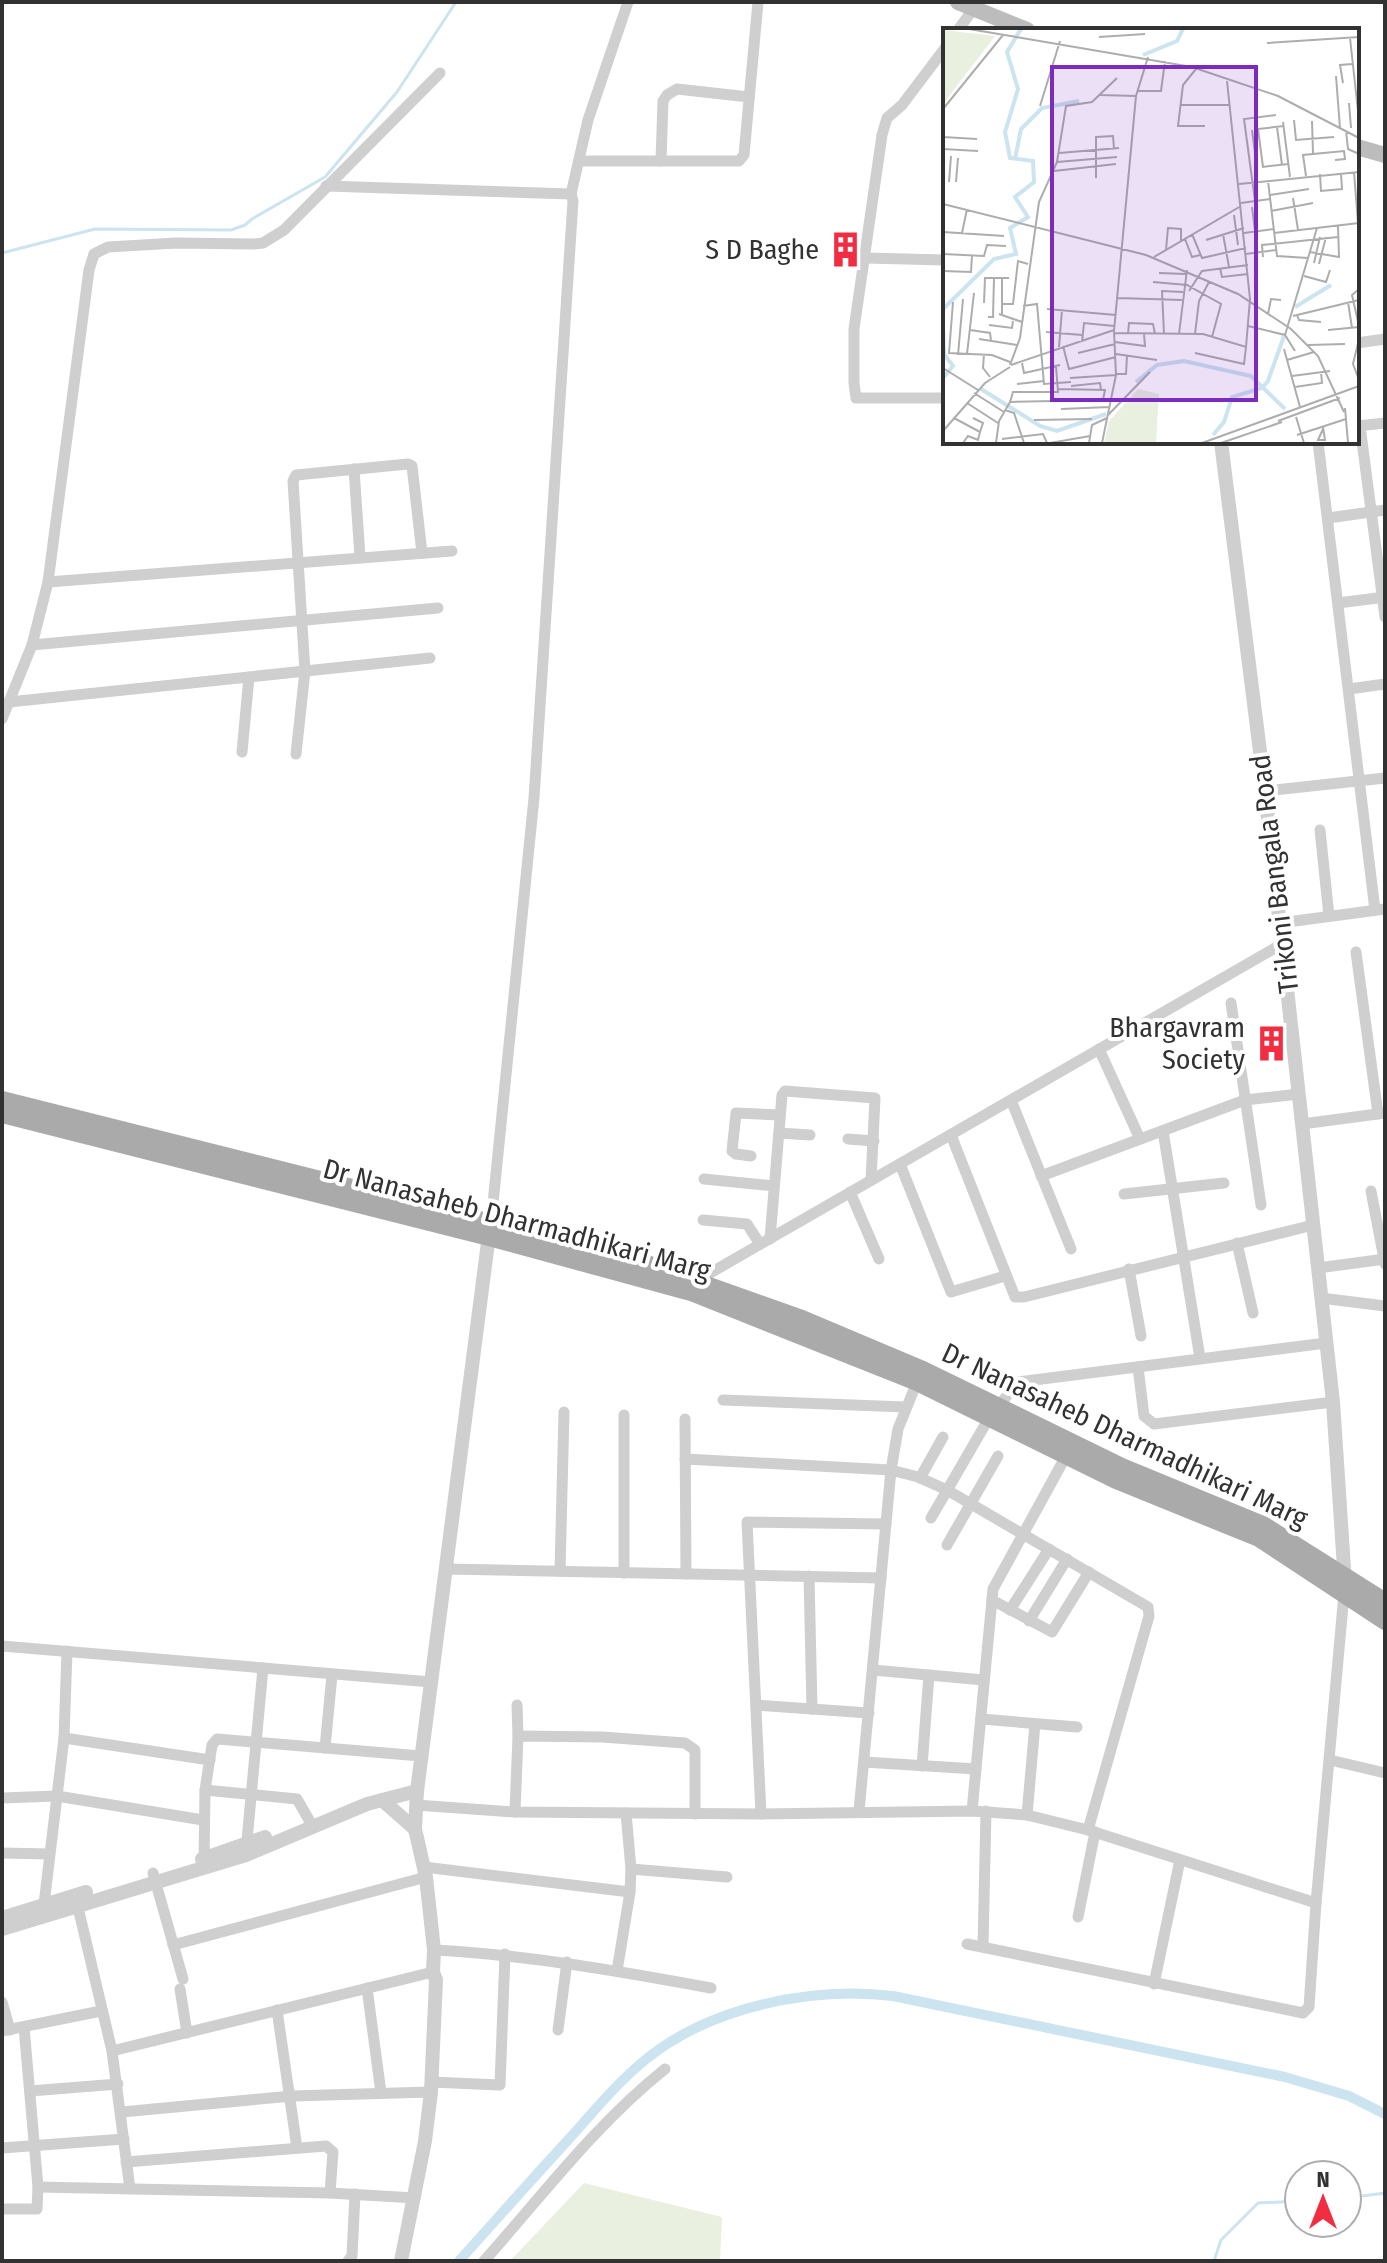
<svg xmlns="http://www.w3.org/2000/svg" width="1387" height="2263" font-family="'Fira Sans Condensed',sans-serif">
<rect width="100%" height="100%" fill="#fff"/>
<polygon fill="#e9f0e0" points="584,2183 722,2217 720,2261 510,2261"/>
<g fill="none" stroke-linecap="round" stroke-linejoin="round">
<g stroke="#cce3f0" stroke-width="3">
<polyline points="2,253 95,229 231,230 245,225 252,219 325,177 397,92 456,2"/>
<polyline points="1347,2198 1385,2193"/>
<polyline points="1214,2261 1221,2240 1258,2203 1299,2201"/>
</g>
<path stroke="#cce3f0" stroke-width="10" d="M459,2261c37,-41 73,-82 110,-122 24,-27 48,-56 76,-79 65,-53 166,-74 248,-64l392,81 64,19 36,18"/>
<g stroke="#cfcfcf" stroke-width="11">
<polyline points="958,30 974,8"/>
<polyline points="945,48 902,105 887,118 882,135 854,329 854,383 856,398 945,398"/>
<polyline points="579,161 739,161 744,155 758,2"/>
<polyline points="661,161 663,101 667,95 677,89 749,97"/>
<polyline points="326,186 571,194"/>
<polyline points="866,258 945,260"/>
<polyline points="1357,343 1385,339"/>
<polyline points="1357,426 1385,423"/>
<polyline points="1360,426 1385,617"/>
<polyline points="1318,442 1375,910"/>
<polyline points="354,469 360,557"/>
<polyline points="1328,518 1385,510"/>
<polyline points="48,582 452,551"/>
<polyline points="1338,603 1385,597"/>
<polyline points="32,645 438,608"/>
<polyline points="1349,689 1385,684"/>
<polyline points="9,702 430,658"/>
<polyline points="2,719 32,645 48,582 89,270 94,254 108,247 176,243 254,244 263,243 284,230 440,73"/>
<polyline points="242,752 249,677"/>
<polyline points="296,754 305,671 293,481 296,475 408,464 412,466 422,553"/>
<polyline points="1265,791 1385,778"/>
<polyline points="1320,830 1329,916"/>
<polyline points="1280,923 1385,909"/>
<polyline points="1356,952 1378,1114"/>
<polyline points="1231,1003 1261,1205"/>
<polyline points="1099,1049 1140,1139"/>
<polyline points="1011,1100 1071,1249"/>
<polyline points="1302,1124 1385,1113"/>
<polyline points="1163,1131 1200,1358"/>
<polyline points="779,1133 810,1135"/>
<polyline points="951,1135 1015,1297 1024,1297 1313,1225"/>
<polyline points="848,1139 874,1141"/>
<polyline points="751,1156 736,1154 732,1151 736,1113 780,1115"/>
<polyline points="900,1164 951,1292 1005,1276"/>
<polyline points="1041,1176 1245,1100 1299,1094"/>
<polyline points="704,1179 774,1186"/>
<polyline points="1371,1191 1385,1264"/>
<polyline points="850,1192 879,1259"/>
<polyline points="1124,1194 1224,1183"/>
<polyline points="703,1220 747,1224 760,1244"/>
<polyline points="491,1223 534,798 573,201 571,194 588,120 628,2"/>
<polyline points="770,1239 782,1095 785,1091 875,1098 871,1180"/>
<polyline points="1237,1243 1253,1313"/>
<polyline points="1318,1268 1385,1259"/>
<polyline points="1129,1269 1141,1336"/>
<polyline points="695,1285 698,1280 1282,944"/>
<polyline points="1321,1298 1385,1306"/>
<polyline points="1138,1367 1144,1416 1154,1424 1333,1402"/>
<polyline points="723,1400 905,1407"/>
<polyline points="624,1415 624,1573"/>
<polyline points="685,1419 686,1574"/>
<polyline points="685,1459 891,1470 918,1477 947,1490 1148,1607 1149,1616 1088,1830"/>
<polyline points="920,1478 943,1437"/>
<polyline points="931,1518 989,1418 1018,1382 1326,1343"/>
<polyline points="947,1545 998,1456"/>
<polyline points="446,1569 881,1578"/>
<polyline points="560,1571 564,1412"/>
<polyline points="809,1576 812,1709"/>
<polyline points="992,1600 1052,1632 1089,1572"/>
<polyline points="1010,1610 1049,1549"/>
<polyline points="1029,1621 1067,1559"/>
<polyline points="2,1646 431,1682"/>
<polyline points="873,1670 984,1680"/>
<polyline points="517,1705 518,1736"/>
<polyline points="756,1705 869,1713"/>
<polyline points="981,1719 1077,1727"/>
<polyline points="64,1738 210,1760"/>
<polyline points="325,1748 332,1675"/>
<polyline points="1330,1760 1385,1773"/>
<polyline points="864,1762 976,1769"/>
<polyline points="922,1766 929,1675"/>
<polyline points="205,1790 297,1799 313,1827"/>
<polyline points="2,1798 57,1796 203,1820"/>
<polyline points="416,1805 515,1812 761,1814 972,1811 1027,1815 1088,1830 1316,1903 1344,1594"/>
<polyline points="859,1811 891,1470 898,1429 917,1382"/>
<polyline points="972,1811 993,1589 1066,1456"/>
<polyline points="515,1812 518,1736 602,1737 685,1743 695,1750 695,1814"/>
<polyline points="761,1814 747,1522 886,1524"/>
<polyline points="1027,1815 1035,1724"/>
<polyline points="246,1851 263,1668"/>
<polyline points="2,1853 49,1854"/>
<polyline points="204,1863 205,1790 212,1745 217,1739 421,1756"/>
<polyline points="424,1867 630,1892 631,1869 626,1813"/>
<polyline points="631,1869 727,1877"/>
<polyline points="153,1873 183,1979"/>
<polyline points="76,1899 112,2051 433,1972"/>
<polyline points="44,1904 64,1738 67,1651"/>
<polyline points="1078,1917 1095,1832"/>
<polyline points="967,1944 1303,2013 1309,2007 1316,1903"/>
<polyline points="173,1945 426,1877"/>
<polyline points="983,1946 986,1811"/>
<path d="M434,1950c94,5 184,21 277,38"/>
<polyline points="617,1971 630,1892"/>
<polyline points="1154,1984 1180,1860"/>
<polyline points="367,1988 381,2093"/>
<polyline points="180,1989 187,2033"/>
<polyline points="2,2002 10,2030"/>
<polyline points="277,2010 297,2148"/>
<polyline points="558,2030 567,1962"/>
<polyline points="2,2031 101,2011"/>
<polyline points="112,2051 130,2189"/>
<polyline points="431,2082 500,2085 505,1954"/>
<polyline points="30,2091 118,2084"/>
<polyline points="122,2112 292,2096 431,2092"/>
<polyline points="2,2148 124,2139"/>
<polyline points="126,2162 326,2146 333,2152 330,2193"/>
<polyline points="38,2187 330,2193 415,2198"/>
<polyline points="2,2209 37,2209 38,2187 24,2027"/>
<polyline points="348,2261 352,2256 355,2194"/>
<path d="M484,2261c58,-65 112,-137 181,-192"/>
</g>
<g stroke="#cfcfcf" stroke-width="14">
<polyline points="1221,442 1265,791 1333,1402 1345,1583"/>
<polyline points="382,1800 415,1829"/>
<polyline points="202,1859 265,1837"/>
<polyline points="2,1918 86,1892"/>
<polyline points="2,1929 246,1855 367,1804 417,1791"/>
<polyline points="401,2261 425,2141 431,2092 436,1980 433,1972 434,1950 426,1877 415,1829 417,1791 490,1227"/>
</g>
<g stroke="#bcbcbc" stroke-width="16">
<polyline points="958,2 1027,30"/>
<polyline points="1357,147 1385,155"/>
</g>
<g stroke="#aaa" stroke-width="18">
<polyline points="2,1100 630,1258 802,1319 923,1370 1122,1467 1263,1525 1385,1602"/>
<polyline points="2,1114 489,1237 691,1292 917,1382 1116,1480 1259,1538 1385,1621"/>
</g>
</g>
<defs>
<symbol id="building-bare" viewBox="-9 -9 18 18"><path d="M-4-6H4V6H1V3H-1V6H-4ZM-2.5-4.3h1.7v1.8h-1.7ZM.8-4.3h1.7v1.8H.8ZM-2.5-1h1.7V.8h-1.7ZM.8-1h1.7V.8H.8Z" fill="#f22c41" stroke="#fff" stroke-width="2.5" paint-order="stroke"/></symbol>
</defs>
<g fill-rule="evenodd">
<use href="#building-bare" x="820" y="224" width="51" height="51"/>
<use href="#building-bare" x="1246" y="1018" width="51" height="51"/>
</g>
<g text-anchor="middle" stroke-width="8" stroke-linejoin="round" paint-order="stroke">
<g font-size="28" fill="#323232" stroke="#fff" text-anchor="end">
<text x="819" y="259">S D Baghe</text>
<text x="1245" y="1037">Bhargavram<tspan x="1245" dy="32">Society</tspan></text>
</g>
<g font-size="28" fill="#323232" stroke="#fff">
<text transform="translate(1274 874) rotate(-97)" y="10">Trikoni Bangala Road</text>
<text transform="translate(517 1219) rotate(15)" y="10">Dr Nanasaheb Dharmadhikari Marg</text>
<text transform="translate(1125 1435) rotate(25)" y="10">Dr Nanasaheb Dharmadhikari Marg</text>
</g>
</g>
<g transform="translate(943 28)">
<rect width="416" height="416" fill="#fff"/>
<path d="M0,2l52,6 -52,68zM195,361l21,5 -3,49h-52l5,-22z" fill="#e9f0e0"/>
<path fill="none" stroke="#cce3f0" stroke-width="4" d="M200,27l34,-14 6,-12M72,131l6,-30 21,-21 37,-7M352,279l36,-22M0,281l51,-50 22,-5 -6,-26 18,-11 -13,-20 19,-15 -1,-21 -23,-3 -5,-26 13,-43 -11,-37 14,-23M0,301l1,25 9,12 -10,12M193,354l21,-17 27,-4 67,15 34,33M38,361l59,37 17,5 49,-17M270,407l11,-13 8,-25 30,-9 6,-7 16,-45"/>
<path fill="none" stroke="#adadad" stroke-width="2" d="M26,1l223,38 86,29 81,42M156,9l46,-3M407,10l9,82M324,15l92,-6M253,41l-13,16 -5,41h27M393,48l4,52M400,55l-3,-18 12,-1M194,63h24l4,-30M157,67l36,1M406,75l2,25M237,77h49M97,78l20,-65M0,81l60,-74M351,92l2,20 38,-3M369,93l1,32M340,94l7,55M334,99l5,38M315,101l5,38M315,101l26,-3M309,102l5,38M403,103l2,18 11,5M0,109l34,2M0,121l35,2M116,125l60,-5M114,134l60,-5M319,139l26,-3M111,143l62,-7M411,144l4,51M377,146l1,17 21,-2 -1,-16M363,148l-3,-21 41,-4 1,8 -10,1M153,150v-41l17,-1 1,13M325,153l9,75 31,2M6,154l2,-26M13,154l2,-24M296,156l120,-12M327,167l39,-6M350,170l5,32M312,173l-11,-82 32,-4M298,175l29,-4M0,176l203,51 92,39 53,35 27,27 26,56M309,179l3,24M328,183l42,-8M291,187l4,30M0,204l61,4M19,205l5,-24M301,205l30,-4M331,205l85,-10M249,206l10,24 44,-10M280,206l6,33M242,211l7,18 8,-2M263,212l38,-12M223,222l2,-22 13,1v12M367,224l29,5 -1,-31M0,226l41,2 3,-11 19,1M303,226l30,-4M211,229l87,-51M320,229l-1,-12 76,-8M371,235l6,-26M376,236l7,-27M277,240l2,9 26,-3M0,243l28,1 1,-16M216,245l27,1M361,248l22,6 4,-12M210,254l34,3 34,19 -9,33M416,261l-7,6 7,31M246,263l13,-20 46,-6M175,270l64,2M10,274l-4,51 43,2 18,7M405,274l4,26M41,275l1,-25h24M59,276h11l5,-43 10,3M80,278l14,-2 7,80 27,-2M104,281l69,6M56,286l23,8M59,286v-36M325,286l3,-15 10,1M354,287l2,5 22,2M350,288l66,-16M45,289h5l1,-39M46,297l23,3 1,-7M305,298l37,9 10,16M27,302l20,3 1,7M385,302l31,-3M103,304l36,3M171,305l89,1 43,13 4,-48 -23,-218M185,306l1,-11 24,1 2,10M221,306l-2,-43 21,1M236,306l8,-64M252,306l4,-33 10,-19M342,307l32,-107M36,311l38,6M416,311l-6,25 6,16M139,314l2,-19 30,3M172,314l30,4 -1,-12M365,317l37,-1M120,318l6,23 47,-12M116,319l3,-37M341,321l16,58M135,325l37,-9M252,325l49,11 2,-17M24,326l7,-61M41,326l-1,14 7,9M173,326l41,6M15,327l5,-56M344,332l27,-8M79,335l2,10 36,-8M67,337l10,-27 19,-136 18,-40 9,-56 26,-4 25,-24M68,337l103,-35M0,340l35,22M173,346h10l1,-19M349,348l38,-5M127,350l46,-3M74,356l27,-3M128,358l29,-3 1,7M352,359l27,-4 -1,-11M115,361l48,1M31,365l30,19M67,374l3,-10h45l-2,-26M24,375l31,20M402,380l3,35M118,381l49,-2M62,382l9,3 10,30M165,387l42,-43M353,389l8,26M11,390l26,14 3,-9 -10,-5M91,392l58,-1M335,393l62,-23M380,399l2,13h-7l5,-11M0,403l42,-48 25,-16M354,407l49,-16M59,411l41,-5 4,9M20,415l5,-7 10,4 2,-8M53,415l3,-22 11,-19 93,-2 2,-10M107,415l40,-7M146,415l3,-18 15,-7M159,415l14,-68 -2,-44 22,-235 12,-39M259,415l157,-57M278,415l61,-21"/>
<path fill="#7b2cbf" fill-opacity="0.15" stroke="#7b2cbf" stroke-width="4" d="M109,39h204v333h-204z"/>
<rect width="416" height="416" fill="none" stroke="#323232" stroke-width="4"/>
</g>
<rect width="1387" height="2263" fill="none" stroke="#323232" stroke-width="8"/>
<g transform="translate(1323 2199)"><circle r="38" fill="#ffffff" stroke="#adadad" stroke-width="2"/>
<path d="M0-6L14 30L0 20L-14 30Z" fill="#f22c41"/>
<text y="-12" font-size="22" font-weight="bold" text-anchor="middle" fill="#323232">N</text>
</g>
</svg>
